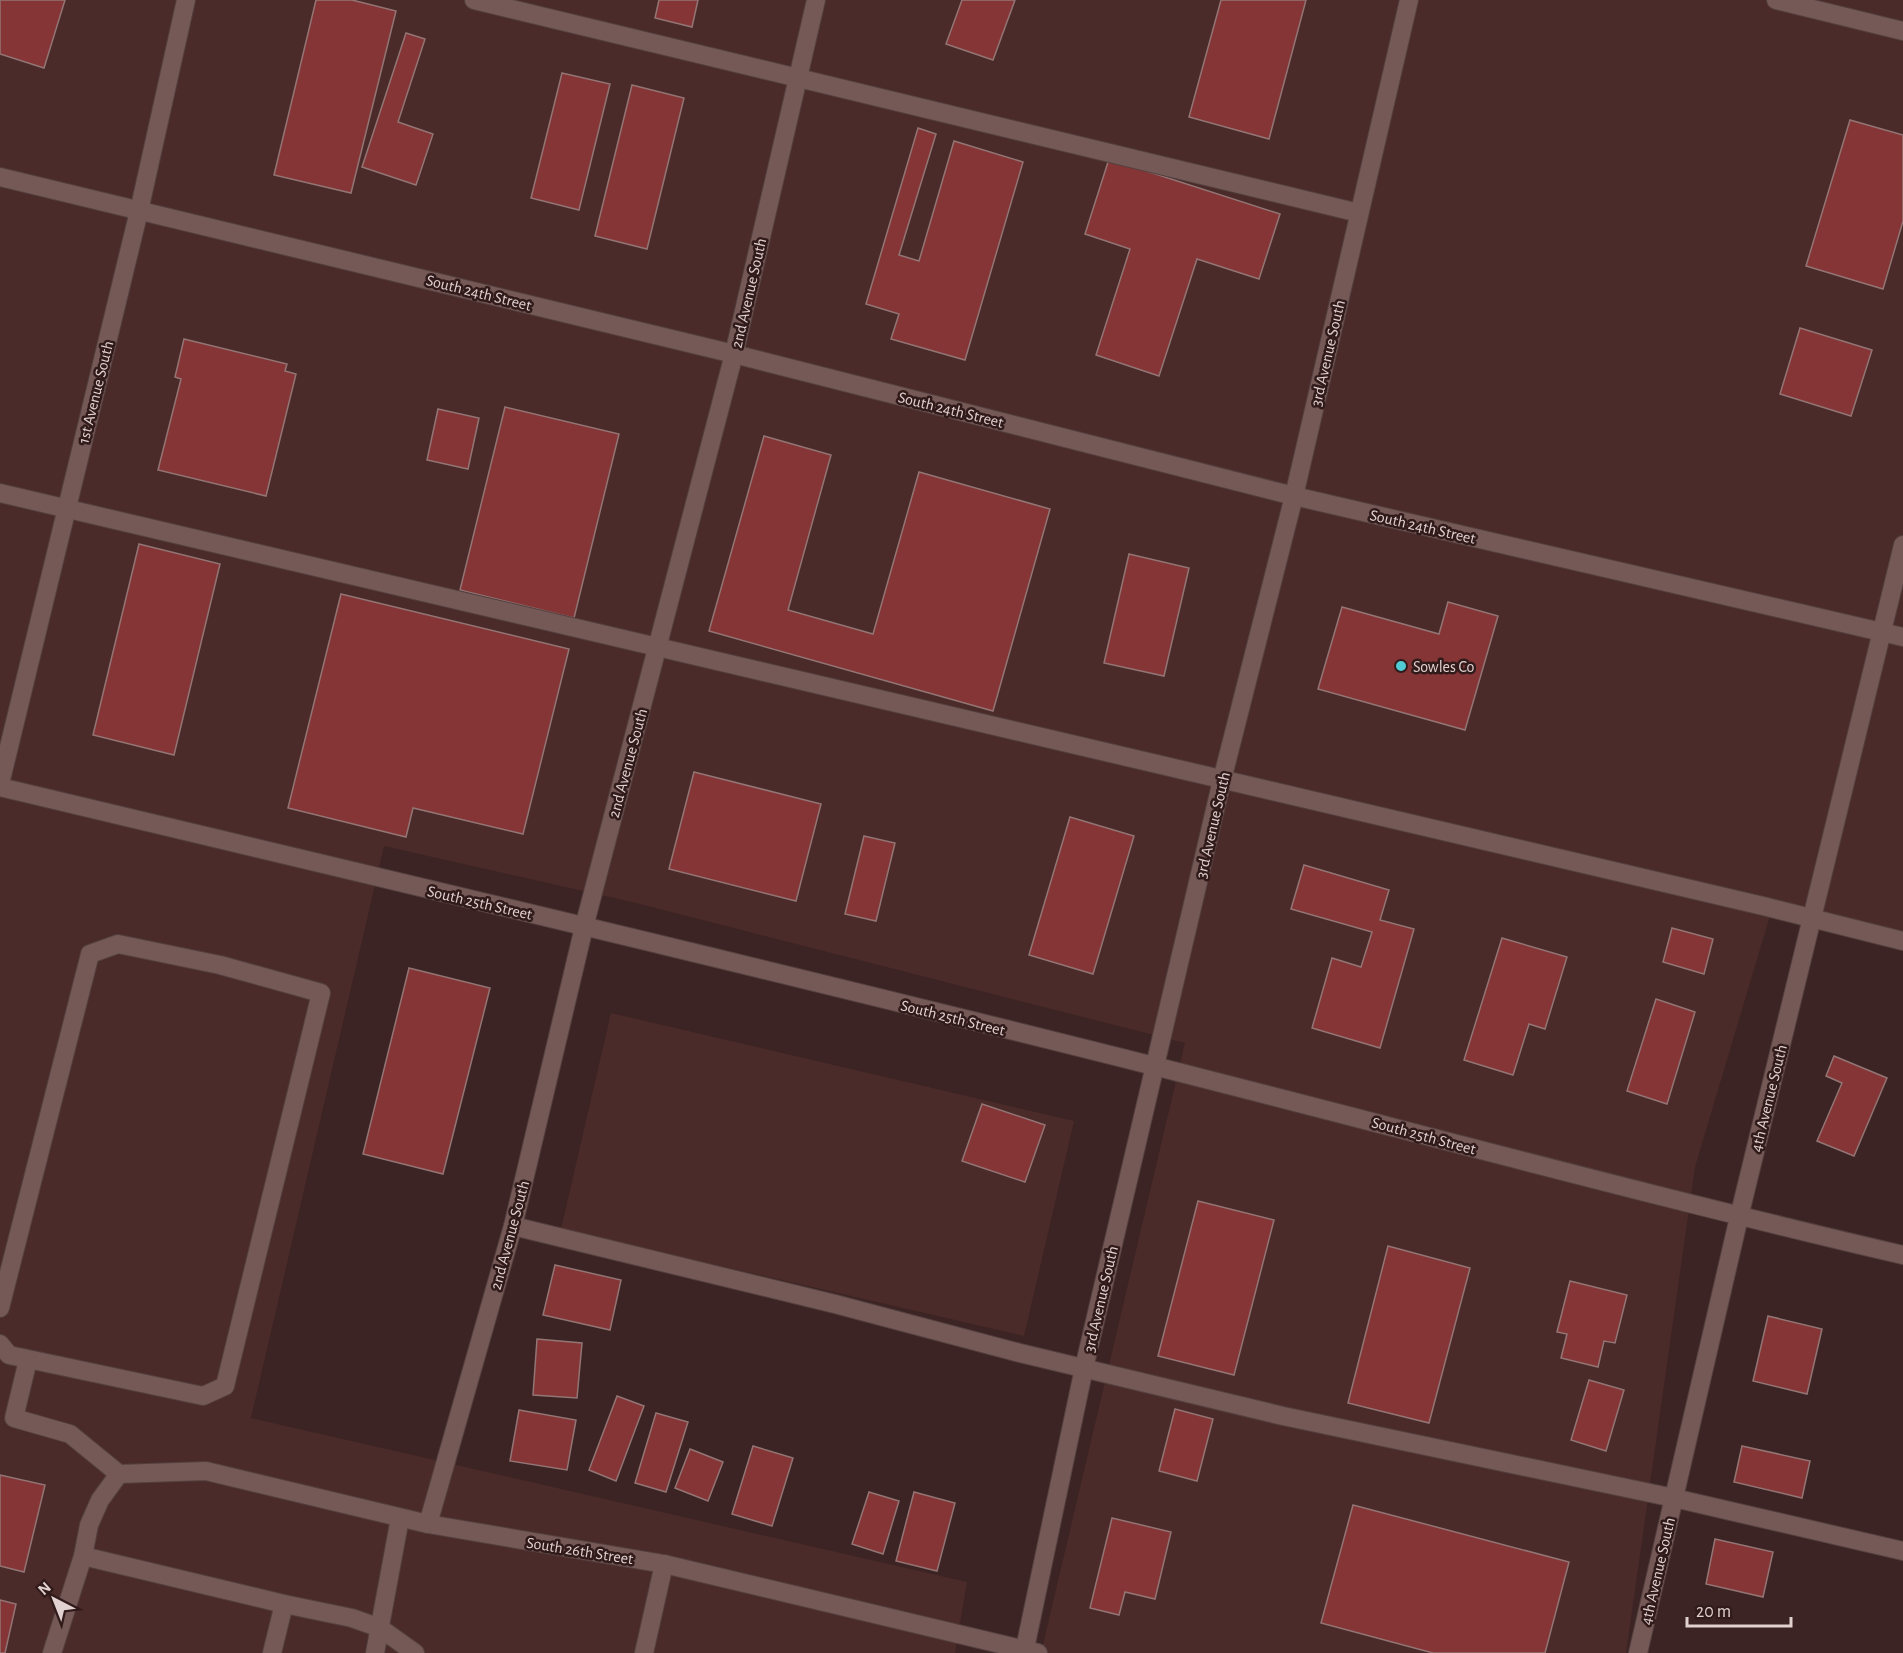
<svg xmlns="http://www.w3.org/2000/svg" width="1903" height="1653" font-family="'Alegreya Sans',sans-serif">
<rect width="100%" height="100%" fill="#3b2423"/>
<g fill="#4a2b2a">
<polygon points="0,0 1903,0 1903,941 1772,909 1695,1167 1626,1653 1041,1653 1185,1043 632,902 384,846 251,1418 967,1582 955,1653 0,1653"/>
<polygon points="611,1013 1074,1121 1024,1336 561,1229"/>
</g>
<g fill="#853536" stroke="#927574" stroke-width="1.5">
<polygon points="0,0 65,0 44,68 0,54"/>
<polygon points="316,0 352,0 396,11 351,193 274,175"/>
<polygon points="659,0 698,0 692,27 655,18"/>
<polygon points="962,0 1015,0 993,60 946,44"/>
<polygon points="1221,0 1306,0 1269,139 1189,117"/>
<polygon points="406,33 425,39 398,122 433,134 416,185 362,167"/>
<polygon points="562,73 610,84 579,210 531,198"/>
<polygon points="632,85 684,98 647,249 595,236"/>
<polygon points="1850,120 1903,135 1903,221 1883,289 1806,266"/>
<polygon points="918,128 936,134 899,255 919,261 954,141 1023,162 965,360 891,339 899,314 866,304"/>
<polygon points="1109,159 1280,214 1259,279 1197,259 1159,376 1096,355 1130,249 1085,234"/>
<polygon points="1800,328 1872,350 1851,416 1780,394"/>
<polygon points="184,339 287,364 285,371 296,374 266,496 158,470 181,379 175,377"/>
<polygon points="505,407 619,434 574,618 460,590"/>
<polygon points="438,409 479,418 468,469 427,460"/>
<polygon points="764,436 831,455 788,610 873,634 919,472 1050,509 993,711 709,631"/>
<polygon points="139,544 220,564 174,755 93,735"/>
<polygon points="1129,554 1189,568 1164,676 1104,663"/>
<polygon points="341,594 569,649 523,834 413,808 406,837 288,808"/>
<polygon points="1448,602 1498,616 1465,730 1318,689 1342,607 1439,634"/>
<polygon points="694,772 821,804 796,901 669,869"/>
<polygon points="1070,817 1134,836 1093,974 1029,955"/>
<polygon points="864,836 895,843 876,921 845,914"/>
<polygon points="1304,865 1389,890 1380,920 1414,929 1380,1048 1312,1028 1332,958 1361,967 1372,932 1291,909"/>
<polygon points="1672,928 1713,939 1704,974 1663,962"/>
<polygon points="1502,938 1567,957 1545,1029 1529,1024 1513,1075 1464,1060"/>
<polygon points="409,968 490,988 443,1174 363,1154"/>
<polygon points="1656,999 1695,1012 1667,1104 1627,1091"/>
<polygon points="1834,1056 1887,1078 1854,1156 1817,1141 1842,1083 1826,1076"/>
<polygon points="982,1104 1045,1125 1025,1182 962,1161"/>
<polygon points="1198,1201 1274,1220 1234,1375 1158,1356"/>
<polygon points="1388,1246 1470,1268 1429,1423 1348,1403"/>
<polygon points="555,1265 621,1280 610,1330 543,1315"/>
<polygon points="1570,1281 1627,1295 1615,1343 1604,1341 1598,1367 1561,1358 1567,1334 1557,1332"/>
<polygon points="1768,1316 1822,1329 1807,1394 1753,1381"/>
<polygon points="537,1339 582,1343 577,1398 533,1395"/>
<polygon points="1589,1380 1624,1390 1606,1451 1571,1440"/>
<polygon points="617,1396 644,1406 616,1481 589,1470"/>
<polygon points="1175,1409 1213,1419 1197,1481 1159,1471"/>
<polygon points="519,1410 576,1420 567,1470 510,1461"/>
<polygon points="656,1413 688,1422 666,1492 635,1483"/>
<polygon points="753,1446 793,1458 772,1526 732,1514"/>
<polygon points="1742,1446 1810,1461 1802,1498 1734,1482"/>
<polygon points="690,1449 723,1462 708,1501 675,1488"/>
<polygon points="0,1475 45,1485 24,1572 0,1566"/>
<polygon points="869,1492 899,1501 883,1554 852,1544"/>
<polygon points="914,1492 955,1503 937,1571 896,1561"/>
<polygon points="1353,1505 1569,1562 1545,1653 1433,1653 1321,1623"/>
<polygon points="1112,1518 1171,1532 1155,1599 1125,1592 1119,1615 1090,1608"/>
<polygon points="1715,1539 1773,1552 1763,1597 1706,1584"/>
<polygon points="0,1600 16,1604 5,1653 0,1653"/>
</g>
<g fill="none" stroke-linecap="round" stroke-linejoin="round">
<defs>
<g id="minor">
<polyline points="474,0 1359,213"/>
<polyline points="1776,0 1903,31"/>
<polyline points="0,177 734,354 1294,496 1903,637"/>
<polyline points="0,493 1763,906 1903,941"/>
<polyline points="0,784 139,211 186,0"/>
<path d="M0,787c386,92 773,183 1158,280 249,63 496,130 745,188"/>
<polyline points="513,1226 835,1304 1020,1353 1283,1416 1674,1498 1903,1551"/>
<polyline points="0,1308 90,954 118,944 220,965 321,993 225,1386 203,1396 9,1355 0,1344"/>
<polyline points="28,1360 14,1418 70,1434 119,1474"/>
<polyline points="119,1474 206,1471 428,1524 664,1564 1038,1653"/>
<polyline points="428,1524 513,1226 584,927 734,354 816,0"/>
<polyline points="83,1556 284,1604 272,1653"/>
<polyline points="284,1604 352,1618 380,1628 415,1653"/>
<polyline points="52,1653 83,1556 89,1525 100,1500 119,1474"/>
<polyline points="375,1653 400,1518"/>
<polyline points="644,1653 664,1564"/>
<polyline points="1024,1653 1084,1368 1222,780 1294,496 1409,0"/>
<polyline points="1638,1653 1739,1217 1903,545"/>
</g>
</defs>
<use href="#minor" stroke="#53403f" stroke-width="20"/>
<use href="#minor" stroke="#745957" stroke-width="18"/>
</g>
<circle fill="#51ccd4" stroke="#311a1a" stroke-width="2" cx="1401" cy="666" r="6"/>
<g text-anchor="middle" stroke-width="5" stroke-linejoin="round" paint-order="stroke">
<g font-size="16" fill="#e1d1d0" stroke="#311a1a">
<text transform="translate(479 292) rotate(14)" y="6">South 24th Street</text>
<text transform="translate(748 293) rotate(-77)" y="6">2nd Avenue South</text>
<text transform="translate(1327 353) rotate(-77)" y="6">3rd Avenue South</text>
<text transform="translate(95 392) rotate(-76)" y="6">1st Avenue South</text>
<text transform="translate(951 409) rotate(14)" y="6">South 24th Street</text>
<text transform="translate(1423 526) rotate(13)" y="6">South 24th Street</text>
<text transform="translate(627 763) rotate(-75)" y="6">2nd Avenue South</text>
<text transform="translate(1212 825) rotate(-77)" y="6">3rd Avenue South</text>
<text transform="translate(480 902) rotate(13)" y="6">South 25th Street</text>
<text transform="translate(953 1017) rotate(14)" y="6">South 25th Street</text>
<text transform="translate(1768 1098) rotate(-76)" y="6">4th Avenue South</text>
<text transform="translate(1424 1135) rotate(15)" y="6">South 25th Street</text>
<text transform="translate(509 1235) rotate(-75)" y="6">2nd Avenue South</text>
<text transform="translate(1100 1299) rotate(-77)" y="6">3rd Avenue South</text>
<text transform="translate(580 1550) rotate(9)" y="6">South 26th Street</text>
<text transform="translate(1657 1571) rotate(-77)" y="6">4th Avenue South</text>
</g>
<g font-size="16" fill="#e1d1d0" stroke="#311a1a" text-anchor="start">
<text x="1413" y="672">Sowles Co</text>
</g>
</g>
<g transform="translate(54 1599) rotate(318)" stroke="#311a1a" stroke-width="4.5" paint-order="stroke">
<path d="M0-4.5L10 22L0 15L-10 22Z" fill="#e1d1d0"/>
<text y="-9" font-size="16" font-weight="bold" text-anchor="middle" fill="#e1d1d0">N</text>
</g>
<path d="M1687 1617v9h104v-9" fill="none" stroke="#e1d1d0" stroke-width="3"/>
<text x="1696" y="1617" font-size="18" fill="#e1d1d0" stroke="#311a1a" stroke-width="4.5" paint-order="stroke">20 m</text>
</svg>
